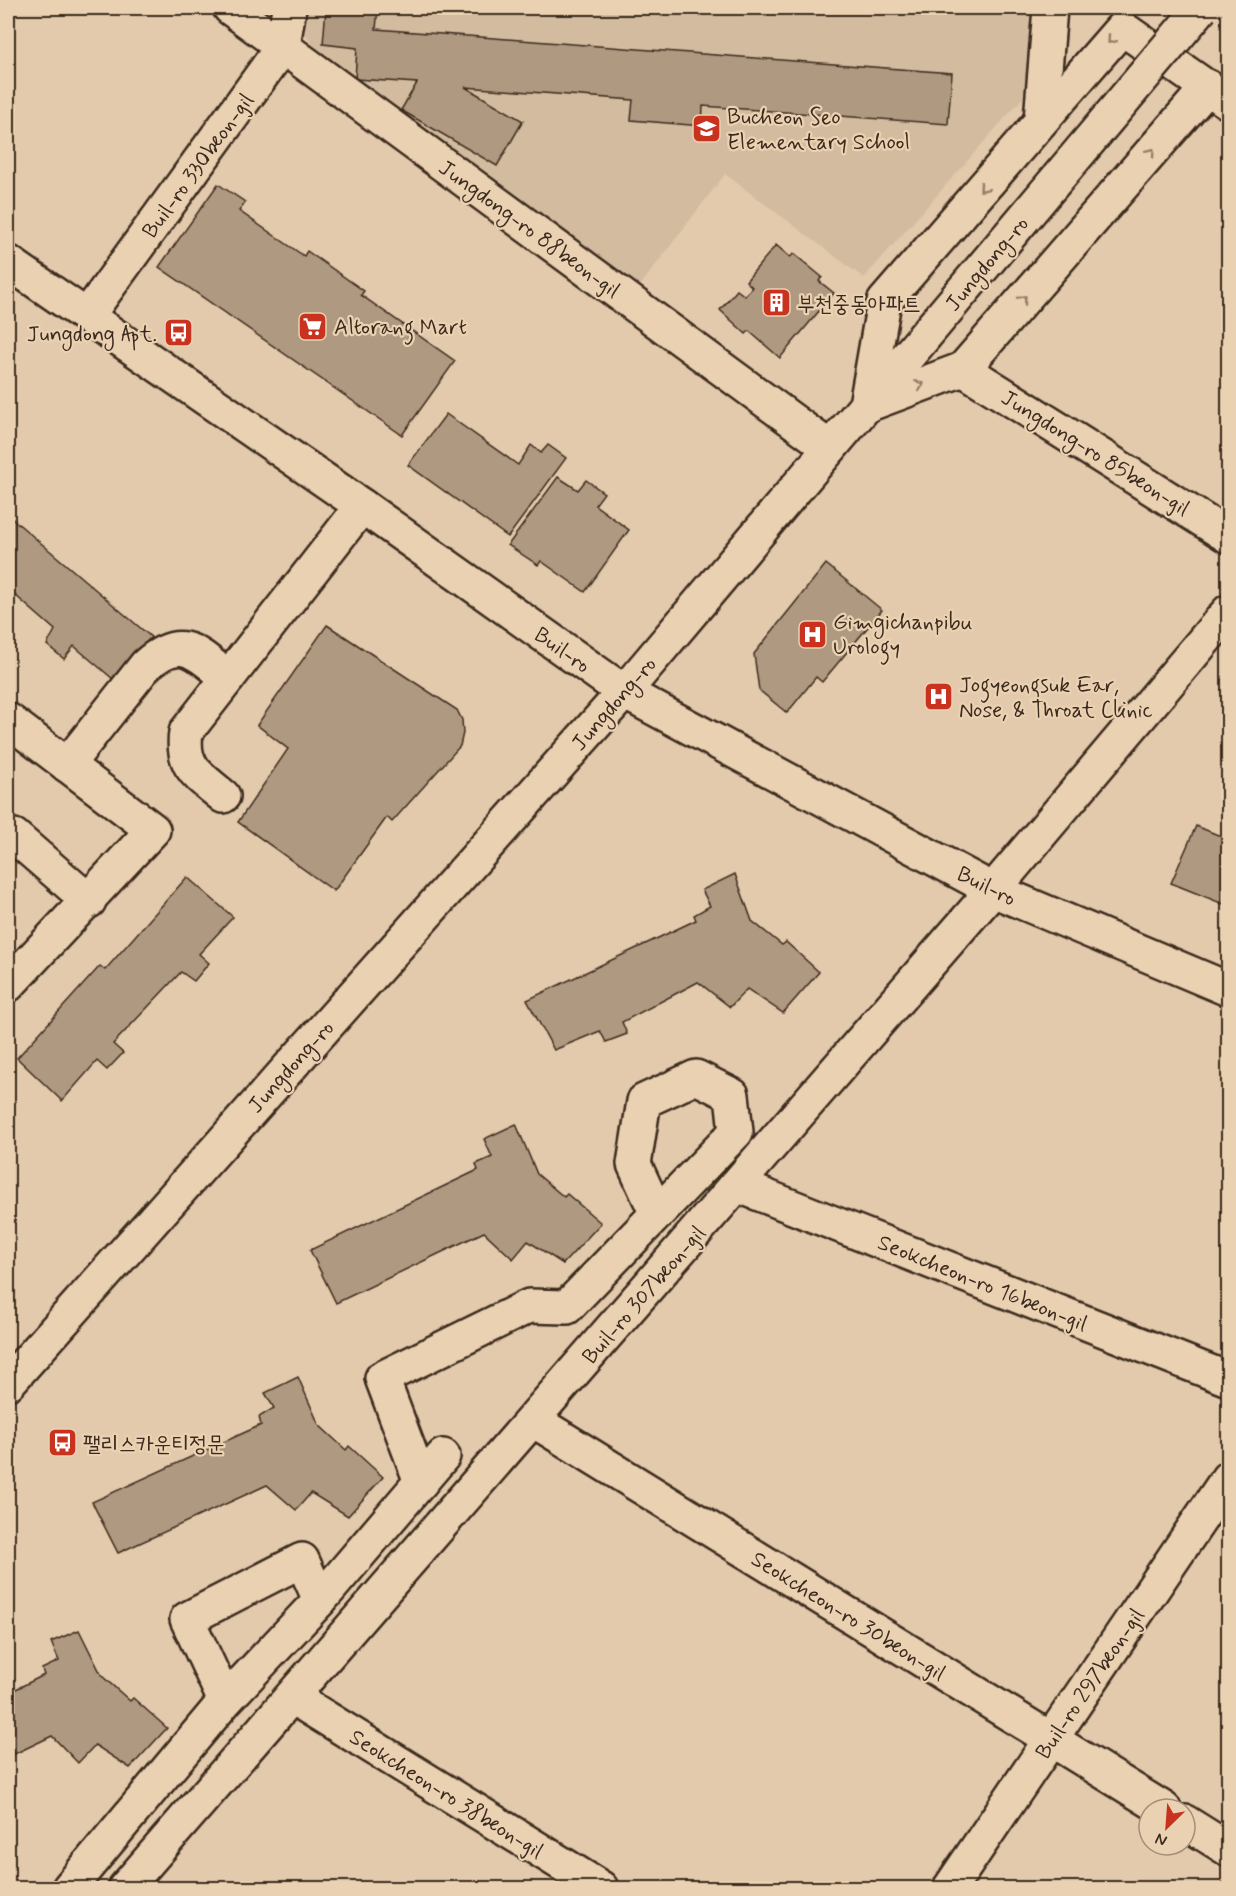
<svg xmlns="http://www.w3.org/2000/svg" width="1236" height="1896" font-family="Mynerve,'Poor Story',sans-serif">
<rect width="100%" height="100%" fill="#e3caac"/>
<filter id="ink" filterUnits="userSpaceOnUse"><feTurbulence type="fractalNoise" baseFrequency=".0167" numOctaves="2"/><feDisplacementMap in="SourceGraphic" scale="12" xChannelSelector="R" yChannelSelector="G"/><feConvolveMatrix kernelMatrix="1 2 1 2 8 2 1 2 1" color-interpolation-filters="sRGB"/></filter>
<g filter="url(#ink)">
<polygon fill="#d3bb9f" points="308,8 1042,8 1035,84 864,278 725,174 639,287 324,63 305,33"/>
<g fill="#af9980" stroke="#3b2a1e" stroke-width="1.5">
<polygon points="326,8 378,8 376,29 952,73 948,124 703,106 702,126 631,120 633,100 465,87 523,121 497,166 401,110 417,83 355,79 357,48 323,44"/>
<polygon points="218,184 245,202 239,211 304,256 307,251 364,291 361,295 455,361 402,435 159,267"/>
<polygon points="776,245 790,257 794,254 822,277 819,281 834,293 780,358 749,331 746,334 720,310 737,290 745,296 752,287 746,281"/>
<polygon points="446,414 518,465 531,445 541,453 548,445 566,458 508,537 408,465"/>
<polygon points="558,477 578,490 586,480 604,493 595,505 629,530 585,592 541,561 538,565 508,545"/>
<polygon points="8,515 151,637 113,679 74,646 64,659 47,645 55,630 8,589"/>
<polygon points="826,564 882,610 822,682 816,677 787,713 759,690 754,654"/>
<polygon points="327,625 457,710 462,720 463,733 460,746 392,822 387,817 334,891 238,822 288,749 257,725"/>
<polygon points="1196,826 1228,839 1228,906 1171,883"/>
<polygon points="735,874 752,921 782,945 786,942 819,972 783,1013 747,989 730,1007 698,982 622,1022 627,1034 606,1042 600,1031 554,1050 527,1000 696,920 694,915 710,906 702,890"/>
<polygon points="187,877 233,917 199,954 209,963 194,981 181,972 113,1044 123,1053 107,1070 97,1061 62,1101 17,1058 100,966 105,970"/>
<polygon points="516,1124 537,1174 564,1197 567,1194 601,1223 563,1264 528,1241 513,1259 484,1232 336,1303 310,1250 478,1170 476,1164 492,1157 484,1139"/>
<polygon points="298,1377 319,1425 346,1450 349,1446 383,1477 348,1516 311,1493 296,1510 267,1485 118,1553 92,1502 261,1425 259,1417 274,1408 265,1393"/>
<polygon points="79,1630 102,1676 130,1701 133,1698 167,1728 130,1768 95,1745 78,1763 52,1736 8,1757 8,1693 44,1675 42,1669 59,1661 51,1642"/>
</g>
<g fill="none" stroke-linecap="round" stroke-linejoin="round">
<defs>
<g id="minor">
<polyline points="230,8 830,448"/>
<polyline points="1041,120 1050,8"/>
<polyline points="8,262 362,506 624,692 993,890 1228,989"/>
<polyline points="87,316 283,46 289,8"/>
<polyline points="963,369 1228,536"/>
<polyline points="866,405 884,302 1122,28 1228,102"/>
<polyline points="867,405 963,369 1208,87"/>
<polyline points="8,720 153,830 8,985"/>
<path d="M67,765l79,-100c36,-32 51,-12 82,13"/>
<path d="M223,796c-25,-21 -42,-29 -37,-64l176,-226"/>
<polyline points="8,843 14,836 89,901"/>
<polyline points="737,1185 1228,1379"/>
<polyline points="8,1383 624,692 923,338"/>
<polyline points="533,1420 1164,1809"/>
<polyline points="421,1482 382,1378 529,1306 567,1307 736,1132 732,1095 696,1077 644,1101 634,1164 657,1214"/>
<polyline points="320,1600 443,1456"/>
<polyline points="292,1697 601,1888"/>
<polyline points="1185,1822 1228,1849"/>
<polyline points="69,1888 225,1701 320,1600 302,1560 187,1619 225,1701"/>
<polyline points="125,1888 993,890 1228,612"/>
<polyline points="950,1888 1228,1478"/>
</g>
</defs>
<use href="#minor" stroke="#3b2a1e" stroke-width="38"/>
<use href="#minor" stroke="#ead1b2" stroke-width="33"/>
<defs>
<polyline id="minor-bridge" points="923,338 1201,8"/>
</defs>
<use href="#minor-bridge" stroke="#3b2a1e" stroke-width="38" stroke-linecap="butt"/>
<use href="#minor-bridge" stroke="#ead1b2" stroke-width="33"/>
</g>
<defs><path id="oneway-chevron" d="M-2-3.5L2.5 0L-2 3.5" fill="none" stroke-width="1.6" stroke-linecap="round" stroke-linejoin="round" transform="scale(1.5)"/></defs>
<g stroke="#927e68">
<use href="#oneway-chevron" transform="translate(1111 40) rotate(131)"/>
<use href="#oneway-chevron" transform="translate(1151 152) rotate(-49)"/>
<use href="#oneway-chevron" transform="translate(983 188) rotate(131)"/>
<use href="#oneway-chevron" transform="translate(1023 299) rotate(-49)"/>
<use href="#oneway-chevron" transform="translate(920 385) rotate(-21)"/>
</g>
</g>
<defs>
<symbol id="school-square" viewBox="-11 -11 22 22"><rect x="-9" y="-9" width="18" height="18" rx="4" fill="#c8321e" stroke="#ead1b2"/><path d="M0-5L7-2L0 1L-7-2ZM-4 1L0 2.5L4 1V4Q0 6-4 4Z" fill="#fff"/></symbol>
<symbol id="building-square" viewBox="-11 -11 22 22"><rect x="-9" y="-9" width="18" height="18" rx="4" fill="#c8321e" stroke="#ead1b2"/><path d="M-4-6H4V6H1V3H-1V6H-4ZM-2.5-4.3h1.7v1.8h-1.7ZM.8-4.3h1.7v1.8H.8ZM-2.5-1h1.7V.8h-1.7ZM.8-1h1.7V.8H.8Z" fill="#fff"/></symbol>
<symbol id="supermarket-square" viewBox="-11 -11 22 22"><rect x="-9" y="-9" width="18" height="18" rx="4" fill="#c8321e" stroke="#ead1b2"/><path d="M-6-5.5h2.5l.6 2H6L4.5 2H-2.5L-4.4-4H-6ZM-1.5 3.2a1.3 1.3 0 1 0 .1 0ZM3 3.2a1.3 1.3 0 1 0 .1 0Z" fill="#fff"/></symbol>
<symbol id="bus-square" viewBox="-11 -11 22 22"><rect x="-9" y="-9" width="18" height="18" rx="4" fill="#c8321e" stroke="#ead1b2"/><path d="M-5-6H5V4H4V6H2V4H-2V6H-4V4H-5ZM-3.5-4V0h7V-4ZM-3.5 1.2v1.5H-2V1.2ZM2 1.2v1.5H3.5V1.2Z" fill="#fff"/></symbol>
<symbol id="hospital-square" viewBox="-11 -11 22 22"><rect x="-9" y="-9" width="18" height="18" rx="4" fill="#c8321e" stroke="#ead1b2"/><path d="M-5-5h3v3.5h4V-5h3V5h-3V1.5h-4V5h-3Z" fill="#fff"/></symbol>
</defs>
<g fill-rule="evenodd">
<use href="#school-square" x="690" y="112" width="33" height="33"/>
<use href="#building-square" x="760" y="286" width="33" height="33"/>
<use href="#supermarket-square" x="296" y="310" width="33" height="33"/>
<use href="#bus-square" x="162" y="316" width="33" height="33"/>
<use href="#hospital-square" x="796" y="618" width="33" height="33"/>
<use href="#hospital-square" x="922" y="680" width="33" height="33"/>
<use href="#bus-square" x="46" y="1426" width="33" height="33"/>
</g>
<g text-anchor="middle" stroke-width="4.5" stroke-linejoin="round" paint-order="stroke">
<g font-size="22" fill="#3b2a1e" stroke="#ead1b2" text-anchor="start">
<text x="727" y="124">Bucheon Seo<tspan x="727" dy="25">Elementary School</tspan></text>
<text x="797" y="311">부천중동아파트</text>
<text x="334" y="334">Altorang Mart</text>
<text x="157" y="341" text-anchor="end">Jungdong Apt.</text>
<text x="833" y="629">Gimgichanpibu<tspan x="833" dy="25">Urology</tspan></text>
<text x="959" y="692">Jogyeongsuk Ear,<tspan x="959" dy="25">Nose, &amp; Throat Clinic</tspan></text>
<text x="83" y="1451">팰리스카운티정문</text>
</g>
<g font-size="22" fill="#3b2a1e" stroke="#ead1b2">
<text transform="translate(197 165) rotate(-54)" y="8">Buil-ro 330beon-gil</text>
<text transform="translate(530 228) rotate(36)" y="8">Jungdong-ro 88beon-gil</text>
<text transform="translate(986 263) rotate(-50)" y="8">Jungdong-ro</text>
<text transform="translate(1096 452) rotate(32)" y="8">Jungdong-ro 85beon-gil</text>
<text transform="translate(563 649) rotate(35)" y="8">Buil-ro</text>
<text transform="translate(613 703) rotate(-49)" y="8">Jungdong-ro</text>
<text transform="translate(987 885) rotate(26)" y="8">Buil-ro</text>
<text transform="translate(290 1066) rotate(-48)" y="8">Jungdong-ro</text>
<text transform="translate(983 1282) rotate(22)" y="8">Seokcheon-ro 16beon-gil</text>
<text transform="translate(643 1294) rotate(-49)" y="8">Buil-ro 307beon-gil</text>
<text transform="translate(849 1615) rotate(32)" y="8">Seokcheon-ro 30beon-gil</text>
<text transform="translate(1089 1683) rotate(-56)" y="8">Buil-ro 297beon-gil</text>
<text transform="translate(447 1793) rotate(32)" y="8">Seokcheon-ro 38beon-gil</text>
</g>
</g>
<rect width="1236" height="1896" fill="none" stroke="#ead1b2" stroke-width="30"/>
<rect x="15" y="15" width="1206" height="1866" fill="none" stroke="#3b2a1e" stroke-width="2" filter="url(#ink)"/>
<g transform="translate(1167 1827) rotate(205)"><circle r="28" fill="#ead1b2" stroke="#a48e77" stroke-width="1.5"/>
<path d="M0-4.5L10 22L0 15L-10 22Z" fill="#c8321e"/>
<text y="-9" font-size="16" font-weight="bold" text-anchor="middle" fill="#3b2a1e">N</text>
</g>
</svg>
